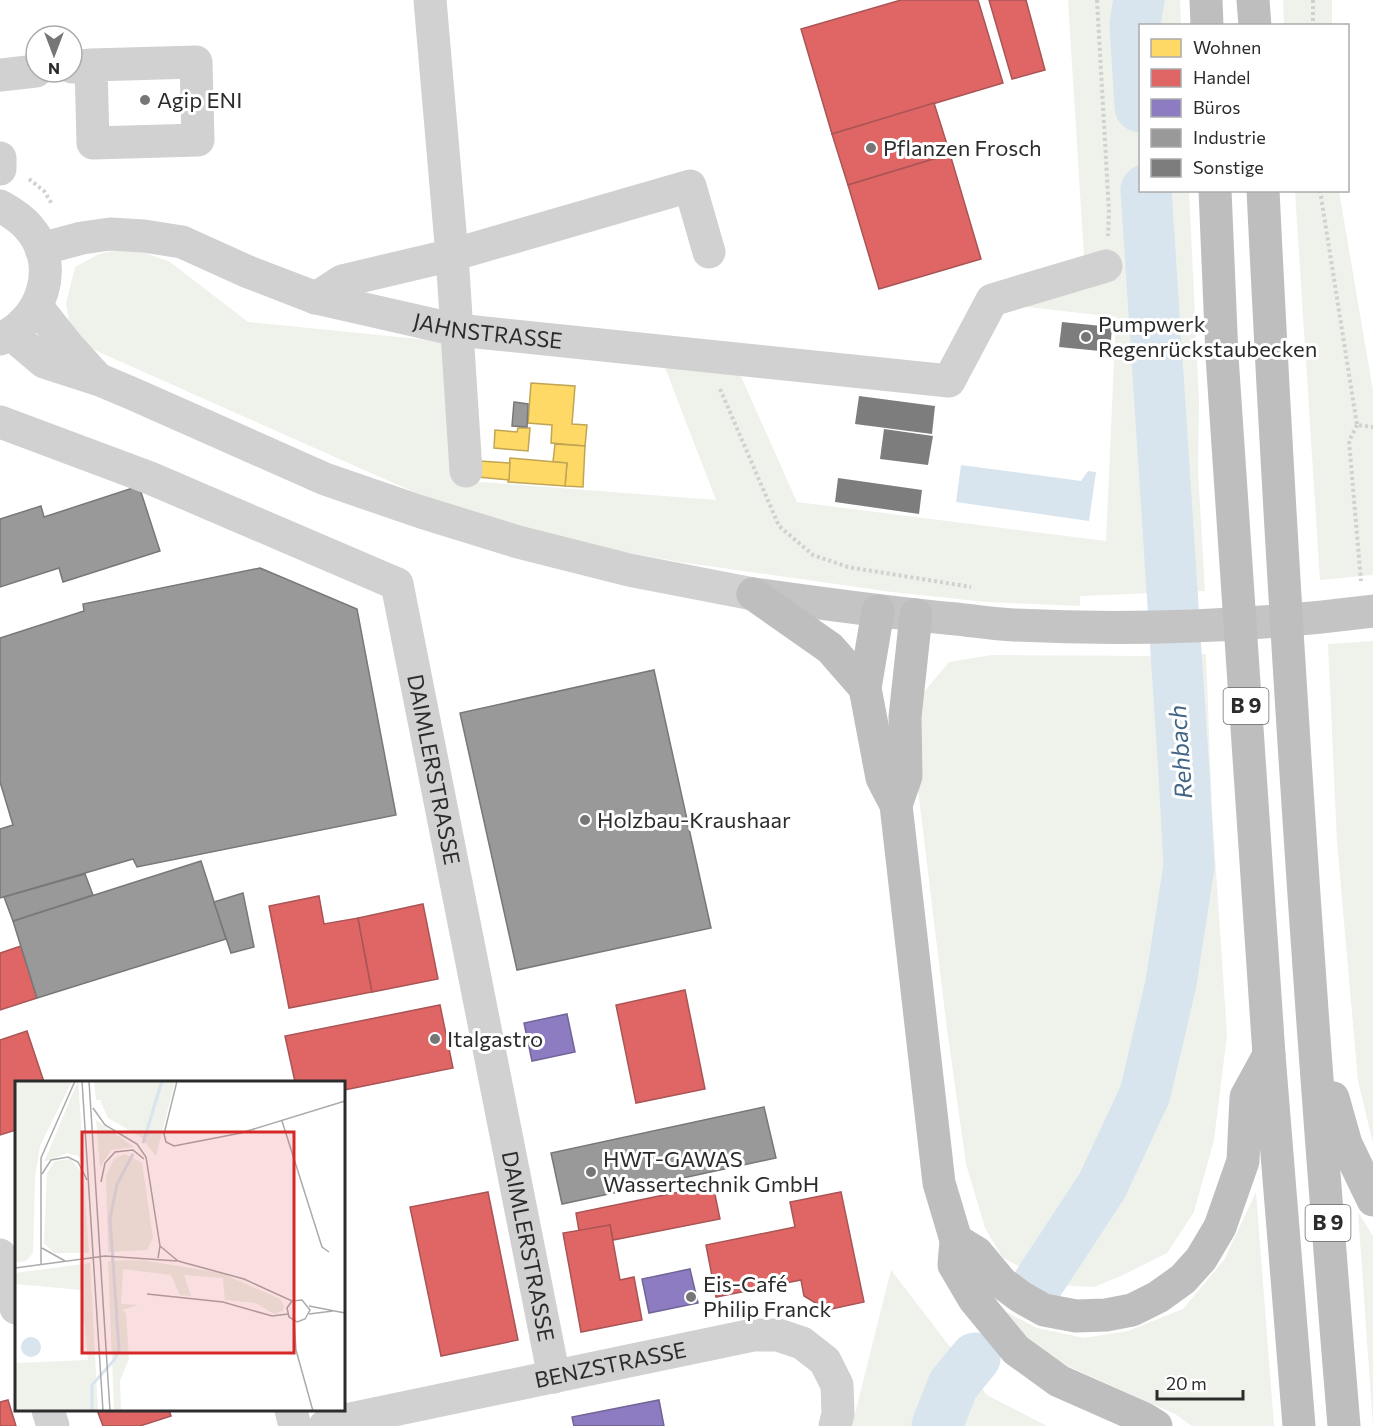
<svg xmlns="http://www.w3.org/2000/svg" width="1373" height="1426" font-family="Commissioner,sans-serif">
<rect width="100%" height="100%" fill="#fff"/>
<g fill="#eef2eb">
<polygon points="1068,0 1180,0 1181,25 1140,26 1140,190 1189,191 1199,401 1198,471 1205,591 1080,596 1080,606 986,602 892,592 680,562 562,541 470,516 373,474 90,348 70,328 66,303 75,267 99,254 129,247 170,262 248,322 449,342 456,480 716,500 664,365 739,372 797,502 1106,541 1116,317 1009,305 1084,257"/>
<polygon points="1283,0 1332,0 1332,25 1284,25"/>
<polygon points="1295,191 1339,191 1373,391 1373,575 1320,580"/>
<polygon points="1373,641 1373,1143 1358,1081 1337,842 1328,644"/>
<polygon points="1206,654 1212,811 1227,1035 1214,1140 1194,1212 1167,1253 1121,1276 1094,1287 1052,1285 1002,1257 985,1228 966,1164 947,1029 912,740 924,692 949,662 992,655 1157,656"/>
<polygon points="1256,1192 1274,1426 1192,1426 1175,1414 1070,1367 1034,1347 999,1308 1037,1328 1084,1338 1128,1331 1183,1309 1224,1260"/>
<polygon points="1358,1212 1373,1236 1373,1426"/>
<polygon points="891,1270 987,1395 1047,1426 852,1426"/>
</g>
<polygon fill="#d8e4ee" points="961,465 1081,481 1088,471 1096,472 1089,521 956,502"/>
<g fill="#ffd966" stroke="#c0a555" stroke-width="1.5">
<polygon points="531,383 575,386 572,424 587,425 585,446 551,443 552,425 528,423"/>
<polygon points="518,428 530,428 528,451 494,448 495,430 517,432"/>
<polygon points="555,444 585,446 583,487 565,486 567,463 553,462"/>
<polygon points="510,458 567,463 565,486 508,482"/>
<polygon points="479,461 510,463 509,480 478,477"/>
</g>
<g fill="#e06666" stroke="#a55" stroke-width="1.5">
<polygon points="901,0 978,0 1003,83 832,134 801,29"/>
<polygon points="989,0 1026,0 1045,70 1012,79"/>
<polygon points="934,103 950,154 848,185 832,134"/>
<polygon points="950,154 981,259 879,289 848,185"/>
<polygon points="319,896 324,924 358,918 372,992 289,1008 269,906"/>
<polygon points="423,904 438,979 372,992 358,918"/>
<polygon points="21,946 37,998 0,1010 0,953"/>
<polygon points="685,990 705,1089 636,1103 616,1005"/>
<polygon points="440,1005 453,1068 344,1090 344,1082 295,1082 285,1036"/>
<polygon points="27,1031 44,1082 16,1082 16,1130 0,1135 0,1040"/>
<polygon points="713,1185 720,1219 613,1240 610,1225 579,1231 576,1213"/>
<polygon points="488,1192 518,1340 441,1356 410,1207"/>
<polygon points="841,1192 864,1302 827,1310 804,1296 801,1280 716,1297 706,1245 795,1227 790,1202"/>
<polygon points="610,1225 620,1280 634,1277 642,1320 581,1332 563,1233"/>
<polygon points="8,1400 16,1426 0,1426 0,1402"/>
<polygon points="97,1410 169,1410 171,1416 140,1426 103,1426"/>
</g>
<g fill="#8e7cc3" stroke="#716496" stroke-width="1.5">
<polygon points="567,1014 575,1052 532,1061 524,1023"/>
<polygon points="690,1269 698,1303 649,1313 642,1279"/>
<polygon points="659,1400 664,1426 574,1426 572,1417"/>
</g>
<g fill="#999" stroke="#787878" stroke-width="1.5">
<polygon points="514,402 528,404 527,427 512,426"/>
<polygon points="139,486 160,551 63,582 59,568 0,587 0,519 41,506 44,517"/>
<polygon points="260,568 357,609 396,815 137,867 133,859 0,898 0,829 13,825 0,782 0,638 84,611 83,604"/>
<polygon points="654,670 711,928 517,970 460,713"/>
<polygon points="201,861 226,939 37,998 13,921"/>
<polygon points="85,874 93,895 13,921 4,897"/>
<polygon points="243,893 254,947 231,953 214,902"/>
<polygon points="764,1107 776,1158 562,1204 551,1153"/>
</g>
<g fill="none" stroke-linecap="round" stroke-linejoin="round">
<g stroke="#d8e4ee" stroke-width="51">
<polyline points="1139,0 1135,24 1140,107"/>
<polyline points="1039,1282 1102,1186 1145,1094 1171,983 1189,866 1184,774 1146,190"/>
<polyline points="937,1426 953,1385 975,1358"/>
</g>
</g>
<g fill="#7d7d7d">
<polygon points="1062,322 1112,327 1110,352 1059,347"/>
<polygon points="859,396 935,406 932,434 855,424"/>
<polygon points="884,429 933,436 928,465 880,459"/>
<polygon points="838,478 922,490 919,514 835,502"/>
</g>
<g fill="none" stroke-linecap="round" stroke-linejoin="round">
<g stroke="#d1d1d1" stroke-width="4" stroke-dasharray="3 3" stroke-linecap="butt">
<polyline points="1097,0 1109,212 1108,236"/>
<polyline points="1313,0 1313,26"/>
<polyline points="29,179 44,191 52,204"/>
<polyline points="1320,190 1357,425 1373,427"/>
<polyline points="720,389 779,526 813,555 848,567 971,587"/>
<polyline points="1357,425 1349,441 1361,581"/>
</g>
<g stroke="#d1d1d1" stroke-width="33">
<polyline points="430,0 452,255 466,471"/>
<polyline points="72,67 91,65 196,62 198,140 93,143 91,65"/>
<polyline points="0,75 36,71"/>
<polyline points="0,158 0,169"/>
<path d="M0,206c11,6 22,13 30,23 31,37 12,92 -30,110"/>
<path id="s1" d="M41,249l41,-11 28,-4 34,2 38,6 64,29 70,27 141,32 492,51 43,-81 114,-34"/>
<polyline points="316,298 342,281 452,255 690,186 709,252"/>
<polyline points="37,307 68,346 98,379"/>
<polyline points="11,334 44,362 100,380 131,393 325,479 421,512 518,542 629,570 753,594"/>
<path id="s2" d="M0,422l150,56 247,106 157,793"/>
<polyline points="0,1255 16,1308"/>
<polyline points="48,1410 53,1426"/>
<polyline points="291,1410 295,1426"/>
<path id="s3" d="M325,1426l16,-5 412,-86h25l24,8 23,18 12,24 1,29 -3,12"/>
</g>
<path stroke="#c4c4c4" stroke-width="33" d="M753,594c67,9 135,19 203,25 19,2 39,5 58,6 119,6 241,1 359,-14"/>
<g stroke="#bebebe" stroke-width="33">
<polyline points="1206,0 1207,26"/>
<polyline points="1253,0 1255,26"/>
<polyline points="1215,190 1222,356 1269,1055 1299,1426"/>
<path d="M1263,190c20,413 47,825 81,1236"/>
<polyline points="753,594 830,648 865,688"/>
<polyline points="878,611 865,688 882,778 896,805 939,1183 956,1240 954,1265 974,1299 1016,1350 1059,1381 1143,1418 1156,1426"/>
<polyline points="896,805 906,776 905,717 916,615"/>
<polyline points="1333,1098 1346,1144 1373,1200"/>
<polyline points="956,1240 977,1253 1002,1283 1021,1297 1044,1310 1076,1316 1106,1315 1132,1310 1158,1297 1183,1279 1201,1259 1220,1227 1243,1161 1246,1097 1269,1055"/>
</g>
</g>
<g fill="#767676" stroke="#fff" stroke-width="2">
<circle cx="145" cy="100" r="6"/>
<circle cx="871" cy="148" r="6"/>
<circle cx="1086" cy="337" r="6"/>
<circle cx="585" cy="820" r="6"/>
<circle cx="435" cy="1039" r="6"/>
<circle cx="591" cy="1172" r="6"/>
<circle cx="691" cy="1297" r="6"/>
</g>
<g text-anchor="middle" stroke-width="6" stroke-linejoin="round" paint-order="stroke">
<g fill="#fff" stroke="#6b6b6b" stroke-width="1.5">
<rect x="1223.5" y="688" width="45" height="36" rx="4.5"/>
<rect x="1305.5" y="1205" width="45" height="36" rx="4.5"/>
</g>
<g font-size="21" font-weight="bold" fill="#2c2c2c">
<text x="1246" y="713">B 9</text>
<text x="1328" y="1230">B 9</text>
</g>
<g font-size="22" fill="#2c2c2c" stroke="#fff" text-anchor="start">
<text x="157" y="108">Agip ENI</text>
<text x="883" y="156">Pflanzen Frosch</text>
<text x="1098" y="332">Pumpwerk<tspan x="1098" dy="25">Regenrückstaubecken</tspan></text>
<text x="597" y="828">Holzbau-Kraushaar</text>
<text x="447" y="1047">Italgastro</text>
<text x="603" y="1167">HWT-GAWAS<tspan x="603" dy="25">Wassertechnik GmbH</tspan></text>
<text x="703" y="1292">Eis-Café<tspan x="703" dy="25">Philip Franck</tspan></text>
</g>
<g font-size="22" fill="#2c2c2c" stroke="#fff">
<text dy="8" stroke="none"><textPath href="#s1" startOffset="464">JAHNSTRASSE</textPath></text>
<text dy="8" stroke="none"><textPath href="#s2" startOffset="618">DAIMLERSTRASSE</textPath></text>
<text dy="8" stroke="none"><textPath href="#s2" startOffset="1104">DAIMLERSTRASSE</textPath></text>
<text dy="8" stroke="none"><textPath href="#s3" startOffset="292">BENZSTRASSE</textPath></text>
</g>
<g font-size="24" font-style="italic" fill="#426586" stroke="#fff">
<text transform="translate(1181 752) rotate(-94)" y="8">Rehbach</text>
</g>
</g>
<g transform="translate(15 1081)">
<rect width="330" height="330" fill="#fff"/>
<path d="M0,0h57l-32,65 -5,31 -2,76 -7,8 -11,2zM63,0l6,84 -6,-9 -11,-3 -23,9zM79,0h81l-19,75 -15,-19 -33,-19 -8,-18h-4zM81,39l38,27 -23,3 -11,18zM110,73l17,9 11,75 -6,12 -39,2 -2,-76 8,-17zM55,78l10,11 4,16 5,67h-35l-10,-10 3,-70 8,-12zM126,179l80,13 59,26 4,7 -1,5 -9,3 -18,-11 -31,-3 -2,-22 -39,-3 7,21 -11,-1 -9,-20 -48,-6 -2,35 17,1 -16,5 4,3 3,46 -9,22 1,30h-7l-6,-150zM75,182l8,148h-83v-48l73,-3 -7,-70 -66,-6v-11z" fill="#eef2eb"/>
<path d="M6 266a10 10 0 1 1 20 0a10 10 0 1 1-20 0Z" fill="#d8e4ee"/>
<path fill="none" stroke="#d8e4ee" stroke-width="3" d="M128,62l19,-62M77,330v-26l23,-26 4,-10 -9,-130 7,-35 16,-30"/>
<path fill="none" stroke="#ababab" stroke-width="1.5" d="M67,0l21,330M74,0l21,330M162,0l-13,53 2,8 8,4 67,-13 104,-32M78,27l12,17 32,19 9,13 14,89 -2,12M267,40l40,126 7,5M27,93l9,-14 17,-3 10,5 9,18M86,101l4,-19 10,-11 18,-2 11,9M145,165l18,15M27,167l23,13M163,180l66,18 48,22 10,-1 8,10 -5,9 -8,3 -8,-5 -2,-9 5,-7M26,184v-107l34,-77M0,187l90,-12 72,5M132,213l76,8 49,14 16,-2M294,225l36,7M294,233l24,-3M279,240l2,29 17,61"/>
<path fill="#d62828" fill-opacity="0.15" stroke="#d62828" stroke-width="3" d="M67,51h212v221h-212z"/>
<rect width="330" height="330" fill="none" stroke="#2c2c2c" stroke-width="3"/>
</g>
<rect x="1139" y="24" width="210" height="168" fill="#ffffff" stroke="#ababab" stroke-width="1.5"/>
<rect x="1151" y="39" width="30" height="18" fill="#ffd966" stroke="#ababab" stroke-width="1.5"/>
<text x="1193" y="54" font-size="18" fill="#2c2c2c">Wohnen</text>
<rect x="1151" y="69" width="30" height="18" fill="#e06666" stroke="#ababab" stroke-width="1.5"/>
<text x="1193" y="84" font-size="18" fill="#2c2c2c">Handel</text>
<rect x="1151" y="99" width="30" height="18" fill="#8e7cc3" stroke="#ababab" stroke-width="1.5"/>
<text x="1193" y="114" font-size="18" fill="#2c2c2c">Büros</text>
<rect x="1151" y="129" width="30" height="18" fill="#999999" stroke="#ababab" stroke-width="1.5"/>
<text x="1193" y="144" font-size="18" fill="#2c2c2c">Industrie</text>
<rect x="1151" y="159" width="30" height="18" fill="#7d7d7d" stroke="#ababab" stroke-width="1.5"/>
<text x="1193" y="174" font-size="18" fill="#2c2c2c">Sonstige</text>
<g transform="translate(54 54) rotate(180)"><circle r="28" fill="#ffffff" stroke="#ababab" stroke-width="1.5"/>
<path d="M0-4.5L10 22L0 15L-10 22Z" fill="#767676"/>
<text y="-9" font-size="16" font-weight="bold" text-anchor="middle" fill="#2c2c2c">N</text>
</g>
<path d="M1157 1390v9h86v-9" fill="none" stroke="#2c2c2c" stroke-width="3"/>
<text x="1166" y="1390" font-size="18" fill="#2c2c2c" stroke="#ffffff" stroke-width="4.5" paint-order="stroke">20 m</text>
</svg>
